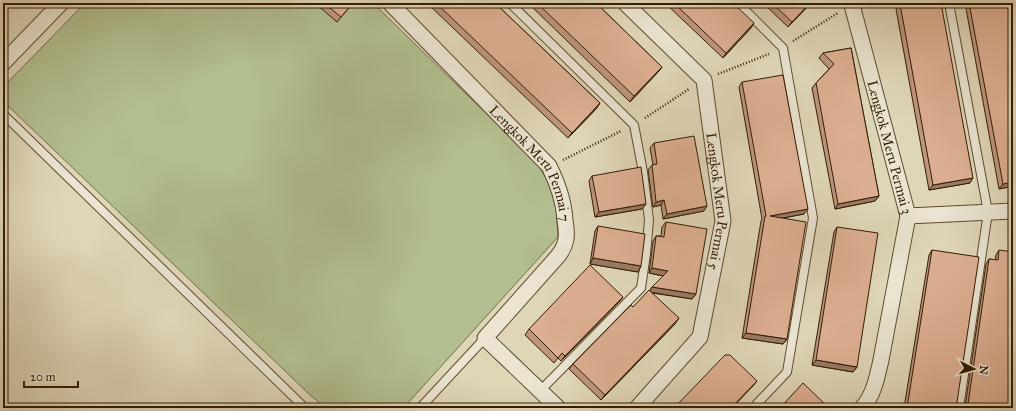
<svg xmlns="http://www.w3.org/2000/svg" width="1016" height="411" font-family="'IM FELL Great Primer',serif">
<rect width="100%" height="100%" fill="#dfd6b8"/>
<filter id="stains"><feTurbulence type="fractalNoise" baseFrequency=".005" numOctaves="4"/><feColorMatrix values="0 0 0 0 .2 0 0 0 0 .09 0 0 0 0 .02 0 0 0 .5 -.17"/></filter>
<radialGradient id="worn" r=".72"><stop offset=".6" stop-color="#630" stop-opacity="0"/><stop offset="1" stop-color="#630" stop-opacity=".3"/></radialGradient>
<polygon fill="#b2be8f" stroke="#726e49" points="85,3 373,3 537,163 551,187 556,209 558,237 407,404 397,408 326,408 309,394 8,106 4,94 6,84"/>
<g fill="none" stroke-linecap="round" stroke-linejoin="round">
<defs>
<g id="service">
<polyline points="510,3 634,125 643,172 649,220 646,254 641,288 540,391"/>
<polyline points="738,3 783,48 813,218 787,372 753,408"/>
<polyline points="949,3 988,212 959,408"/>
<polyline points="3,114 305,408"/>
<polyline points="420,408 485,338"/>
</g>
<g id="minor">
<path id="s1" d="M390,3l159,163c9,18 15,35 16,54 1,6 2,13 1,19 -1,6 -4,12 -8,17l-73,82 73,70"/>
<path id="s2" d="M625,3l79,77 19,141 -23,116 -63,71"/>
<path id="s3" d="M850,3l2,2 56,211 -27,144c-4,17 -7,35 -19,48"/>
<polyline points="3,63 61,3"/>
<polyline points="908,216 1013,211"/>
</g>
</defs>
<use href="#service" stroke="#5e4b30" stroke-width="10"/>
<use href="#minor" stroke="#5e4b30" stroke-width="17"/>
<g stroke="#331d03" stroke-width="2.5" stroke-dasharray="1 2" stroke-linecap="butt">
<polyline points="793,41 838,13"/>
<polyline points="718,74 769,54"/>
<polyline points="645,118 689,89"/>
<polyline points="563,160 621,131"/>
</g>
<use href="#service" stroke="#eae4d1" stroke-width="8"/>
<use href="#minor" stroke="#eae4d1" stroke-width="15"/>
</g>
<g fill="#be967e" stroke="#331d03">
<polygon points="316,3 353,3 337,22 316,4"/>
<polygon points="427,3 495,3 600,103 596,109 568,138"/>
<polygon points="528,3 596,3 662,67 658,72 630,102"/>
<polygon points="665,3 733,3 751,28 723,58"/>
<polygon points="763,3 811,3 788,27"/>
<polygon points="965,3 1011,3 1013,11 1013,186 999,189"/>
<polygon points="900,4 970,183 929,190 896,9"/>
<polygon points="851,48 879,196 875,201 835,209 812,88 816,83 829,69 819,58 823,53"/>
<polygon points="742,82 804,214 783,218 787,339 783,344 742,338 761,221 762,219 739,87"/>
<polygon points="654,143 704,211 663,219 661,205 653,207 648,170 652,165 653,165 650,148"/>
<polygon points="592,176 646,204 642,209 595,217 589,181"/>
<polygon points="666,222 696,294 692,299 652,293 675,324 601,400 569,369 573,364 650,291 652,287 663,276 649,273 653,241 656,236 661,236 662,227"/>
<polygon points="598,226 641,266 638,272 590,264 595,231"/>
<polygon points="837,227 857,367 853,372 812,365 834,232"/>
<polygon points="932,250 957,402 959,407 961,408 904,408 929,255"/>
<polygon points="999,250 1013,408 965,407 986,264 989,259 995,260 996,255"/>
<polygon points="623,297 619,302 561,361 558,358 554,363 525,335 529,329"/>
</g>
<g fill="#9b7a66" stroke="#331d03">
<polygon points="810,3 811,3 788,27 792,22"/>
<polygon points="754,23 751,28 723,58 726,53"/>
<polygon points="662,67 658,72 630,102 634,96"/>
<polygon points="600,103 596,109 568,138 572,133"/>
<polygon points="973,178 970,183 929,190 933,185"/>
<polygon points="1013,182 1013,186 999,189 1003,184"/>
<polygon points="879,196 875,201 835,209 838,204"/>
<polygon points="664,200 661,205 653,207 656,202"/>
<polygon points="646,204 642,209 595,217 599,212"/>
<polygon points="707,206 704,211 663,219 667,214"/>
<polygon points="808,209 804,214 767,221 770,216"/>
<polygon points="593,258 641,266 638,272 590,264"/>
<polygon points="652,268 668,271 664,276 649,273"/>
<polygon points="652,287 696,294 692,299 649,292"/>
<polygon points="623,297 619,302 561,361 565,356"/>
<polygon points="679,318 675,324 601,400 605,395"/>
<polygon points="746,333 787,339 783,344 742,338"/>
<polygon points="816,360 857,367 853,372 812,365"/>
<polygon points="757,381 753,386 732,408 731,408"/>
</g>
<g fill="#ddaf92" stroke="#331d03">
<polygon points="324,3 353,3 341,17"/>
<polygon points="436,3 495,3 600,103 572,133"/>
<polygon points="537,3 596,3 662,67 634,96"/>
<polygon points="674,3 733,3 754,23 726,53"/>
<polygon points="772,3 810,3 792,22"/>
<polygon points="903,3 941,3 973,178 933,185 900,4"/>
<polygon points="969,3 1011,3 1013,11 1013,182 1003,184"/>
<polygon points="851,48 879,196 838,204 816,83 834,64 823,53"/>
<polygon points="783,75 808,209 770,216 806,222 787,339 746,333 765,216 766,216 742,82"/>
<polygon points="694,136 707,206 667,214 664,200 656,202 652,165 657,164 654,143"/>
<polygon points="641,167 646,204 599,212 592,176"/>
<polygon points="666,222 707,229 696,294 652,287 668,271 652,268 656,236 664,237"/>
<polygon points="598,226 645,234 641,266 593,258"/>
<polygon points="837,227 878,233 857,367 816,360"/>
<polygon points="932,250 979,257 957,402 959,407 961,408 907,408"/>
<polygon points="999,250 1013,252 1013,408 963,408 967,407 968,404 989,259 998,260"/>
<polygon points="590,265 623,297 565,356 562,353 558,358 529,329"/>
<polygon points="649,290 679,318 605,395 573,364 631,305 633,307"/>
<polygon points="725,355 730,355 757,381 731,408 674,408"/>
<polygon points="803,383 829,408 780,408"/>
</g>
<g text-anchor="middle" stroke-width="3" stroke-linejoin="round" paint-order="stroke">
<g font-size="14" fill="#331d03" stroke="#eae4d1">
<text dy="5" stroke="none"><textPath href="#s3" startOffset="150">Lengkok Meru Permai 3</textPath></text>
<text dy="5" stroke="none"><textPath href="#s1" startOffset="216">Lengkok Meru Permai 7</textPath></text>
<text dy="5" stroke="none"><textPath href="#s2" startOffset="233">Lengkok Meru Permai 5</textPath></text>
</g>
</g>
<rect width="1016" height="411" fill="none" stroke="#dfd6b8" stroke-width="16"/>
<rect x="4" y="4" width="1008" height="403" fill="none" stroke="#331d03" stroke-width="2"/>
<rect x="8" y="8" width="1000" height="395" fill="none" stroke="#331d03"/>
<g transform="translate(974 369) rotate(96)" stroke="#eae4d1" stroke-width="3" paint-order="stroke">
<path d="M0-3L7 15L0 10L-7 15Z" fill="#331d03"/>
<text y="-6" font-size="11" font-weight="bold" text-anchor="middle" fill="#331d03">N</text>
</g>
<path d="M24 381v6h54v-6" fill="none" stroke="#331d03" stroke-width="2"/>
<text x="30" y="381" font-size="12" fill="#331d03" stroke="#eae4d1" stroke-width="3" paint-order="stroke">20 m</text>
<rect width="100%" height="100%" filter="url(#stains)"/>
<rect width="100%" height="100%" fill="url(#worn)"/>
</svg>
